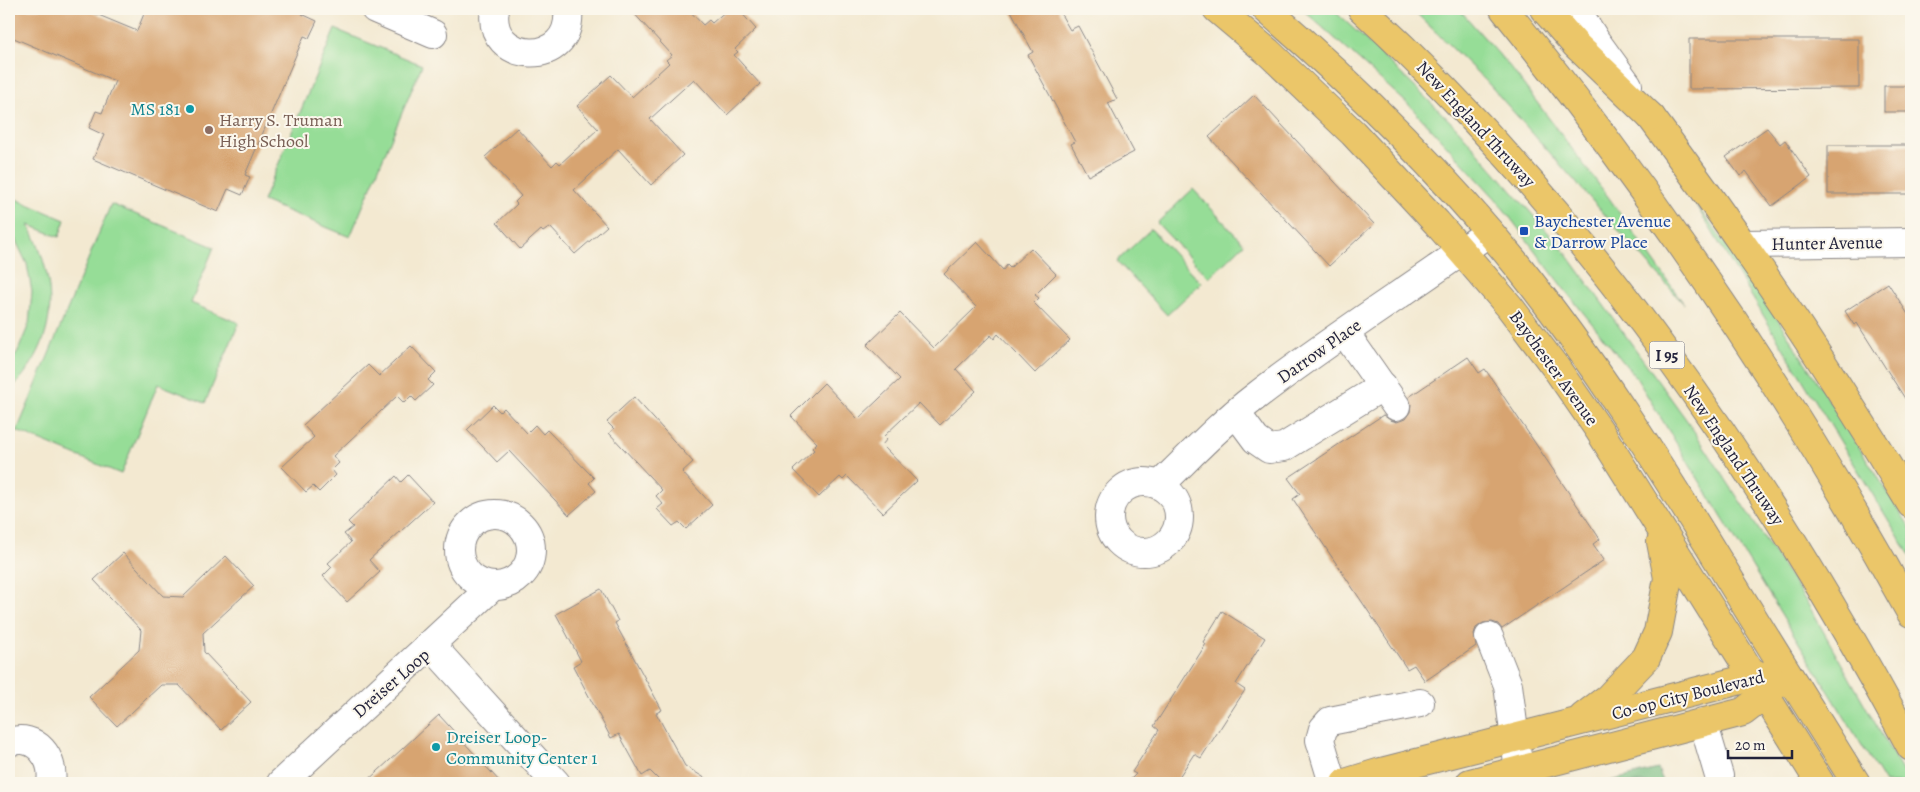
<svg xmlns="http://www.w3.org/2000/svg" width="1920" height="792" font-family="Alegreya,serif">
<rect width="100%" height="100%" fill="#fbf7ec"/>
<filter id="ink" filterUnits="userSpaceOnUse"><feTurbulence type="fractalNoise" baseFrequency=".02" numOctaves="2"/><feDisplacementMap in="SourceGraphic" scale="10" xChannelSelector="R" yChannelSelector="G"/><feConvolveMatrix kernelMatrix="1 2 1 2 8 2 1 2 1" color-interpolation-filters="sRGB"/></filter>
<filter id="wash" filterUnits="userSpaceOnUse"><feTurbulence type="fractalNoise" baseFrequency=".0096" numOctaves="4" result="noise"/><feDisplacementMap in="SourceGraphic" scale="20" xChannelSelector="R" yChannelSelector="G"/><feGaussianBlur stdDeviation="1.12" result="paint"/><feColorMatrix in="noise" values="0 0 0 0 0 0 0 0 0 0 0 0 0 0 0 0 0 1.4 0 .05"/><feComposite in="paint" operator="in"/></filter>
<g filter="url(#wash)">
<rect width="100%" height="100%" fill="#f3e9d1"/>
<g fill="#96dd97" stroke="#5c8069">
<polygon points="1302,9 1332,9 1365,39 1457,128 1566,253 1688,422 1809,606 1909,783 1885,783 1637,379 1564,289 1496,199 1409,105"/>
<polygon points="1412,9 1459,9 1511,68 1609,198 1684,304 1486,81"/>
<polygon points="335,29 422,65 350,237 263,201"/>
<polygon points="1193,189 1244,244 1209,278 1157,223"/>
<path d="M9,196l56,24 -6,17 -30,-12c30,61 31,116 -20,166v-26l9,-14 11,-27 3,-32 -5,-28 -12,-25 -6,-8z"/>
<polygon points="1694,202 1752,279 1911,529 1911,557"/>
<polygon points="111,204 214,247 191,303 239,323 205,403 158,384 121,474 17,431"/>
<polygon points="1151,229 1201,283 1167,315 1117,261"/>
</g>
<polygon fill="#78bc80" stroke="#4d6f5e" points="1658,769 1664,783 1602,783"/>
<g id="blocks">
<g fill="#d7a471">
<polygon points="9,9 84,9 137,31 146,9 305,9 302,14 317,21 309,38 304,36 245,175 250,177 242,195 228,189 218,212 93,159 104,135 89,128 96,111 102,113 115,81 9,36"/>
<polygon points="630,9 688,9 703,25 709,20 712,23 728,9 738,9 756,29 735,49 738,52 734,55 760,84 727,115 694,79 650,119 683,155 651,185 618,149 574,190 607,226 575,254 550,227 543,232 541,230 520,249 497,223 517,204 515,202 521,196 485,157 517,128 552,166 557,161 560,164 598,129 577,106 611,75 632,97 669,63 666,60 672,55"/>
<polygon points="1010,9 1058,9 1070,30 1078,26 1117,99 1108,103 1134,152 1088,176 1071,144 1075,142 1028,55 1033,52"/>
<polygon points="1689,39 1859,39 1859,88 1689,89"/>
<rect x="1884" y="86" width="27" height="26"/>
<polygon points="1254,95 1374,224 1329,266 1209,137"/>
<polygon points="1767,128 1780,144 1785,140 1811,177 1772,206 1746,171 1740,176 1726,157"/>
<rect x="1828" y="145" width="83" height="49"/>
<polygon points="977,242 1003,270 1007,265 1010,268 1031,248 1056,274 1035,295 1039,298 1034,303 1070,340 1035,373 998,334 994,339 991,335 956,369 976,391 940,425 919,403 884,436 887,439 882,445 917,481 883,513 847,476 843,480 840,477 819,497 793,470 814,450 812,448 817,443 791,416 824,383 858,419 900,379 867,345 900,313 934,348 976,307 944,274"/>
<polygon points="1888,283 1911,319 1911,408 1857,323 1854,325 1845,311"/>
<polygon points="411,346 436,372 428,380 433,385 416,401 411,396 404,403 397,396 333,456 339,463 332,470 336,475 319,492 313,486 306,492 282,467 314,437 303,425 368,365 379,376"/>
<polygon points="1468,357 1479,373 1485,369 1600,539 1593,544 1604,560 1502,629 1498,624 1492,622 1483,623 1476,628 1474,634 1476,646 1425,681 1414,665 1407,669 1293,499 1300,494 1288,478 1383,415 1390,420 1397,422 1405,419 1410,412 1411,404 1409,397"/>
<polygon points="634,397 693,462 682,472 712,505 686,529 679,522 673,526 657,509 663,504 656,496 662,490 609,433 614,429 607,422"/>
<polygon points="493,405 500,412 504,408 527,433 535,425 543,434 547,430 594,478 589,483 596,491 569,515 509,451 497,462 467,430"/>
<polygon points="408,475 433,502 369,560 380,572 347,602 323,576 332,567 328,563 351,542 344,534 353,527 348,522 396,476 401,482"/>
<polygon points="123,553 163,596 183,597 226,556 254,586 203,633 204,652 251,702 221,730 179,685 161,685 117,726 89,697 139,650 141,630 94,580"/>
<polygon points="601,589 618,621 615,623 662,710 656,713 685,766 713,783 662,783 650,771 642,776 619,734 611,738 573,666 581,661 556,614"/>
<polygon points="1222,611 1265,638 1236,684 1245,690 1201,758 1194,754 1175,783 1127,783 1136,774 1132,772 1159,730 1154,726 1206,644 1203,642"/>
<polygon points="439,715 501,783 365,783"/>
</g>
</g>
</g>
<g filter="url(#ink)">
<use href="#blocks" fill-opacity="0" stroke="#8a8686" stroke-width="1"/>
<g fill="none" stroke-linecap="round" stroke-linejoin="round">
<defs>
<g id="minor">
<polyline points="375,9 433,34"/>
<path d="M495,9c-10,55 79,61 73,0"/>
<polyline points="1576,9 1596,41 1628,85"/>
<polyline points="1743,244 1911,242"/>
<polyline points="1345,333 1396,406"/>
<polyline points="1236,413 1256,440 1269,449 1284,447 1383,386"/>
<circle cx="1144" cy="517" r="35"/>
<path d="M1160,485c31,-30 61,-62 95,-88 76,-59 157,-109 234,-165"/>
<circle cx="495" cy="550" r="36"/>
<polyline points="1489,637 1508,685 1519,770"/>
<polyline points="430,644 556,783"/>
<polyline points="1703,722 1719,776"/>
<path d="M9,742c27,-9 46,16 42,41"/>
<polyline points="281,783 492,587"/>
<polyline points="1333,783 1320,740 1323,729 1330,721 1420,703"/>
</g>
<g id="major">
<polyline points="1217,9 1268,52 1353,133 1437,223 1509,306 1556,368 1599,430 1820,783"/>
<path d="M1266,9c90,78 176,163 251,256 75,94 139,194 202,297 45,74 91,147 137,221"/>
<path d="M1651,117c93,125 180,253 260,387"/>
<polyline points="1583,717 1608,698 1646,658 1658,632 1668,578 1661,542"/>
<polyline points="1345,783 1381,772 1753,677 1769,675"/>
<polyline points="1470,783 1743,712 1765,695 1778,683"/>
</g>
<g id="highway">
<path d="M1362,9c227,208 404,468 549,738"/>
<path d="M1504,9c154,190 289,390 407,604"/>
<polyline points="1544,9 1576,45 1651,117"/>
</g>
</defs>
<use href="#minor" stroke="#8a8686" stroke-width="30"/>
<use href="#major" stroke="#8a8686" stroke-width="30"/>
<use href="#highway" stroke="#8a8686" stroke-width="30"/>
<use href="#minor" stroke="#fff" stroke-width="28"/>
<use href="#major" stroke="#ebc669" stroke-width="28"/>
<use href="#highway" stroke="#ebc669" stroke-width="28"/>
</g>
</g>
<g fill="#0f9aa8" stroke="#fbf7ec" stroke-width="2">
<circle cx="190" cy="109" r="5"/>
<circle cx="436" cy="747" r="5"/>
</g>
<circle fill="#8d6e63" stroke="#fbf7ec" stroke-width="2" cx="209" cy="130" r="5"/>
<rect fill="#1a4fb4" stroke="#fbf7ec" stroke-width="2" x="1519" y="226" width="10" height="10" rx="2.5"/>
<g text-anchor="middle" stroke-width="4" stroke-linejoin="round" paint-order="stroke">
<rect fill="#fbf7ec" stroke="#636270" stroke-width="1" x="1649.5" y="341.5" width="35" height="27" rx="4"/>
<g font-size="16" font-weight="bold" fill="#22223b">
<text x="1667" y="361">I 95</text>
</g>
<g font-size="18" fill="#0d838f" stroke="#fbf7ec" text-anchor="end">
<text x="180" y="115">MS 181</text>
<text x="446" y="743" text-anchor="start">Dreiser Loop-<tspan x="446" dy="21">Community Center 1</tspan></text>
</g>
<g font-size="18" fill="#785e54" stroke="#fbf7ec" text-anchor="start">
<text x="219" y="126">Harry S. Truman<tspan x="219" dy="21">High School</tspan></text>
</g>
<g font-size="18" fill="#22223b" stroke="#fbf7ec">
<text transform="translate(1476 124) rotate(47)" y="6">New England Thruway</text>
<text transform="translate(1827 243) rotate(-1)" y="6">Hunter Avenue</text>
<text transform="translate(1319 351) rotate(-35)" y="6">Darrow Place</text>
<text transform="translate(1554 368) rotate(54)" y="6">Baychester Avenue</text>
<text transform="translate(1734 455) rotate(56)" y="6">New England Thruway</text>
<text transform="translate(391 683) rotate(-41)" y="6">Dreiser Loop</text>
<text transform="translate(1688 695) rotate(-14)" y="6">Co-op City Boulevard</text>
</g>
<g font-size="18" fill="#164399" stroke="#fbf7ec" text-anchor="start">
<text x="1534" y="227">Baychester Avenue<tspan x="1534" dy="21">&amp; Darrow Place</tspan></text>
</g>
</g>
<rect width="1920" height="792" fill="none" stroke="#fbf7ec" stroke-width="30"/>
<path d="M1728 750v8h64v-8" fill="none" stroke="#22223b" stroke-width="2.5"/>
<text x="1735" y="750" font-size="15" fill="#22223b" stroke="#fbf7ec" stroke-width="4" paint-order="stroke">20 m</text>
</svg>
